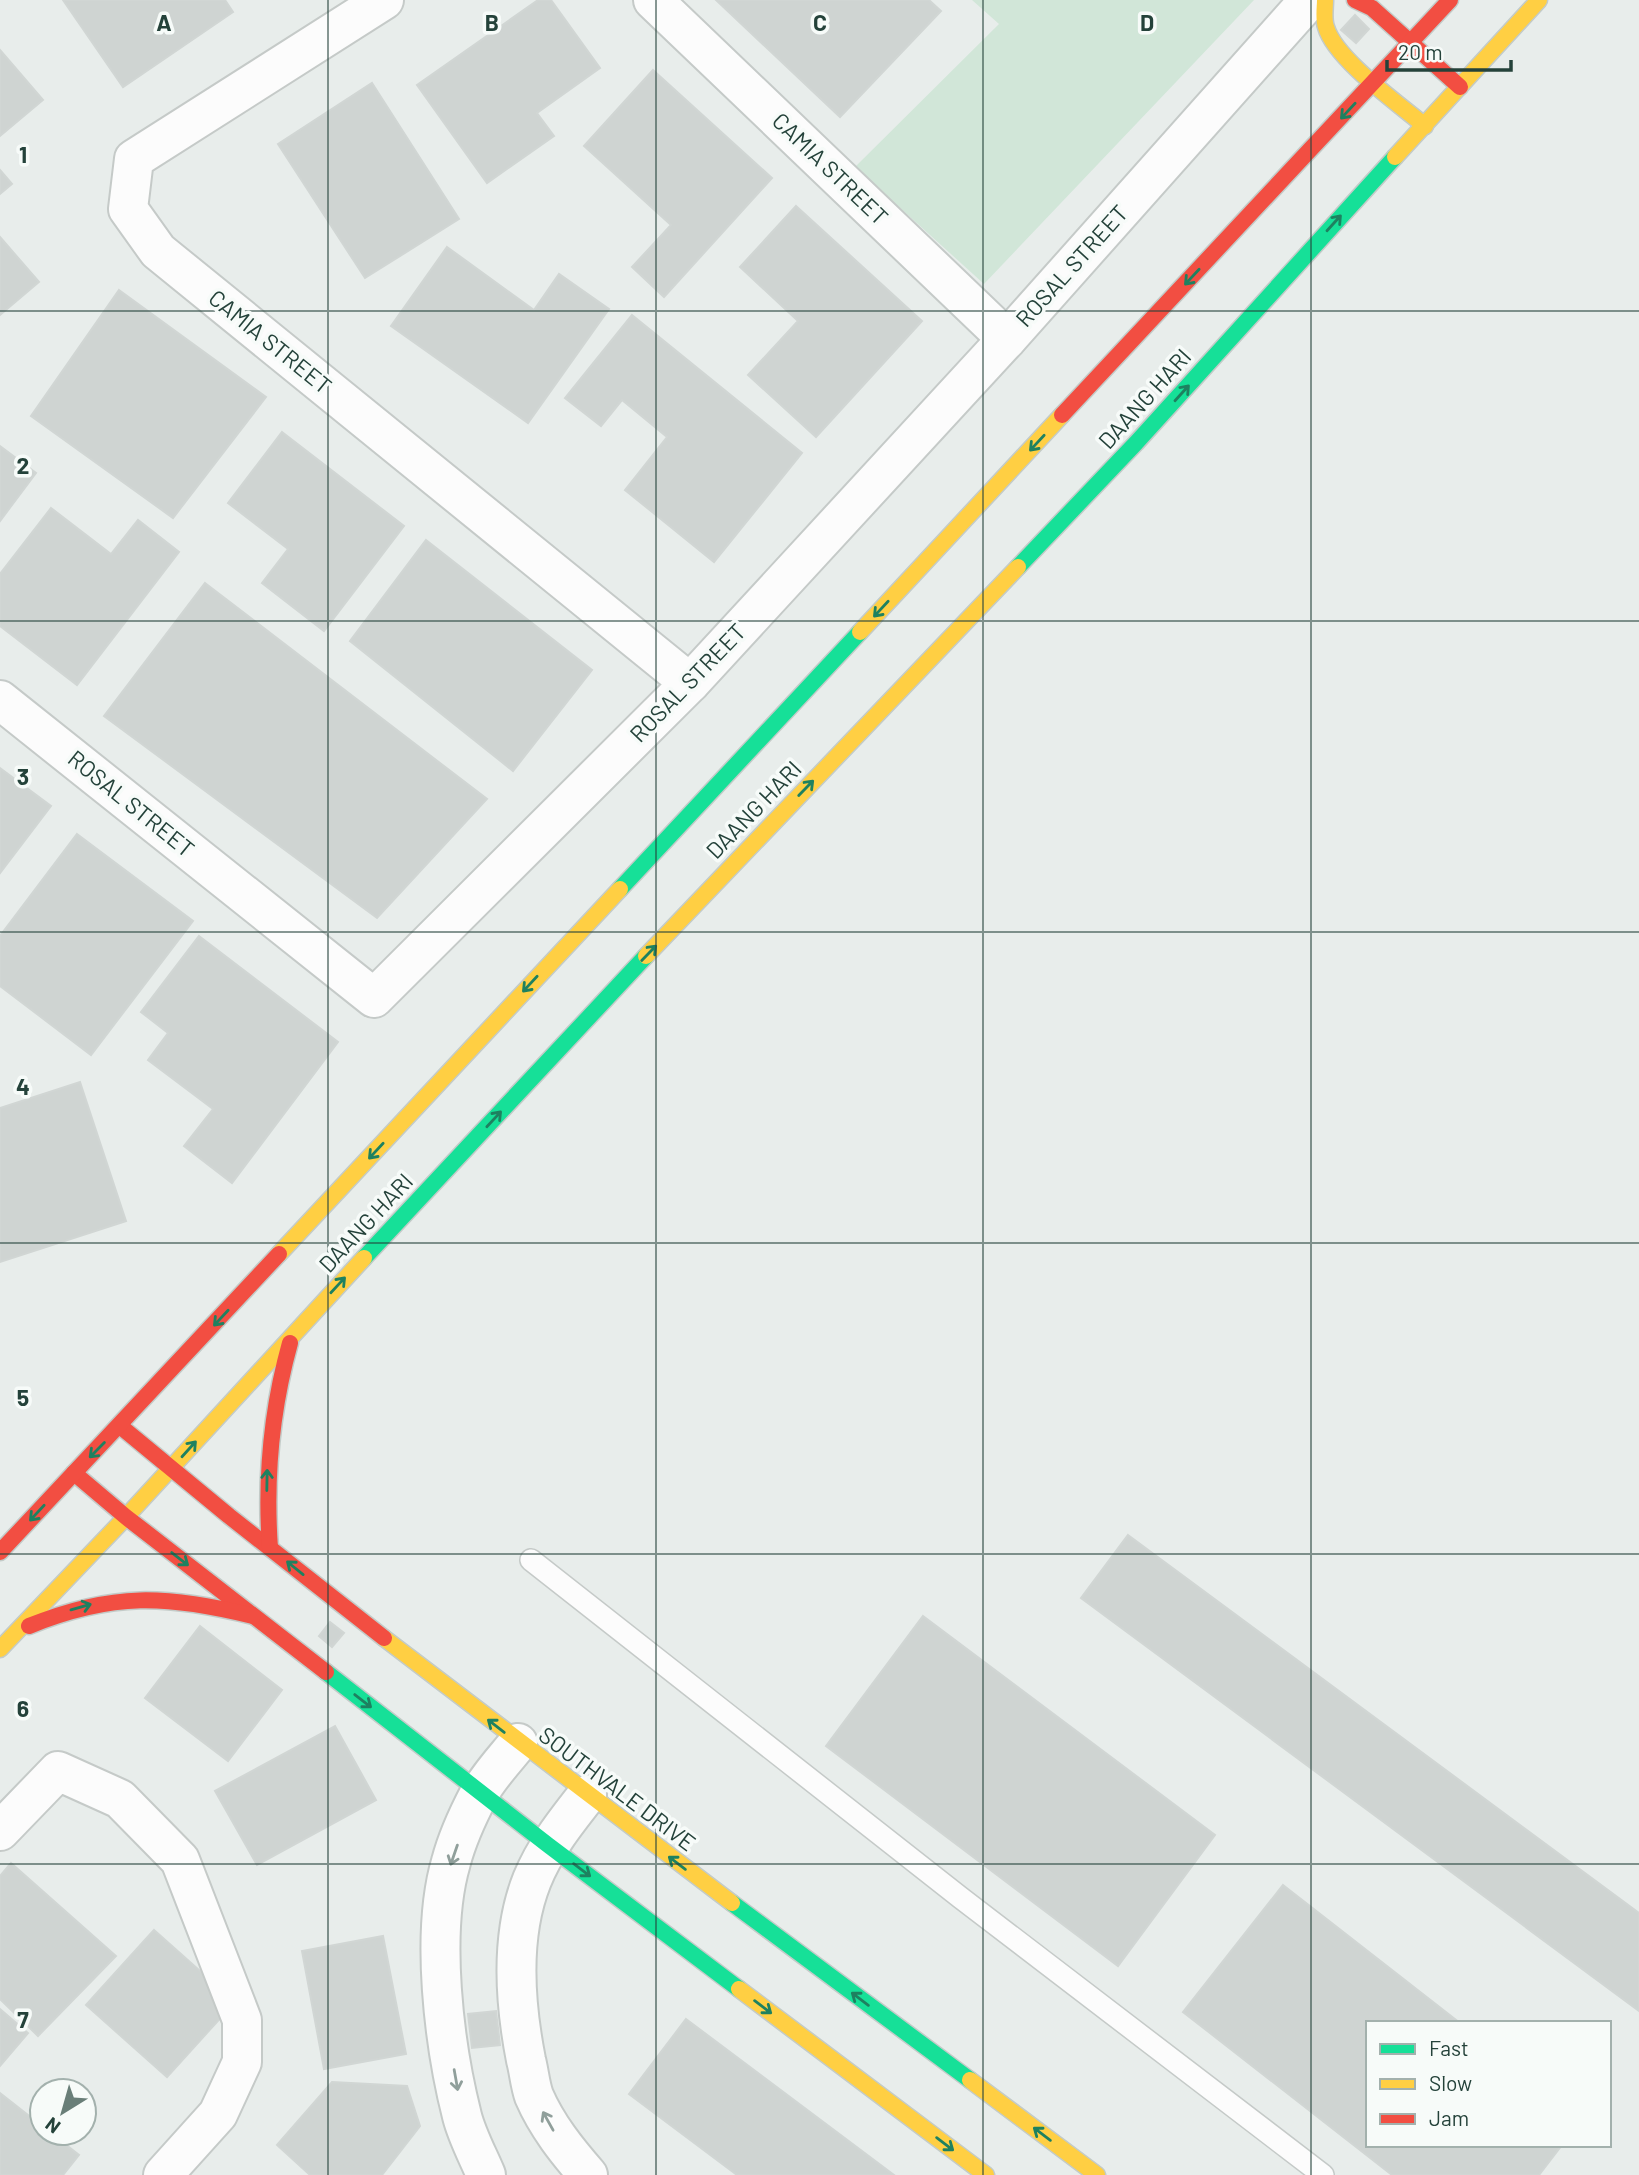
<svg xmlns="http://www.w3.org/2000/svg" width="1639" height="2175" font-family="Barlow,sans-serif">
<rect width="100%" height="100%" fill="#e8edeb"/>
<polygon fill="#d1e6d8" points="972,0 1254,0 984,284 855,167 999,24"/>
<g fill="#cfd4d2" stroke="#d1d6d4" stroke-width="2">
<polygon points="63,0 225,0 233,12 123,87"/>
<polygon points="538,0 551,0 600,68 537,113 554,136 487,183 417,85"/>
<polygon points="716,0 929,0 941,11 840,117"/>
<polygon points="1355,15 1369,29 1356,43 1341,30"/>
<polygon points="0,50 43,100 0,136"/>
<polygon points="653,70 772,178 664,297 632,267 671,225 584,146"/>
<polygon points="372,83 459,219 365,278 278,144"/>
<polygon points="0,170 12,184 0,194"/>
<polygon points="796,206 922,321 816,437 748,375 798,321 740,267"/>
<polygon points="0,237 39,282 0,315"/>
<polygon points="447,247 534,310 559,274 609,309 528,423 391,326"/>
<polygon points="119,290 266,397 173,518 31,416"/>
<polygon points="632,315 802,453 714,562 625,490 667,437 622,400 601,426 565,398"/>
<polygon points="282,432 404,526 324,631 262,583 288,549 228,503"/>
<polygon points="0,446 36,473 0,521"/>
<polygon points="51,508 111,554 138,520 179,552 77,685 0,626 0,574"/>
<polygon points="426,540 592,670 513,771 350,641"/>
<polygon points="205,583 487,799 377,918 104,716"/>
<polygon points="0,768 51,806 0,873"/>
<polygon points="77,834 193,921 91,1055 0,986 0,936"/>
<polygon points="199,936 338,1042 232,1183 184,1146 213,1109 148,1060 168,1033 141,1012"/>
<polygon points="80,1082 126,1221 0,1262 0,1108"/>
<polygon points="1128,1535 1639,1913 1639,2011 1081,1598"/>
<polygon points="923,1616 1215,1835 1118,1966 826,1746"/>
<polygon points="330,1622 344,1633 332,1647 319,1636"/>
<polygon points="200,1626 282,1690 228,1761 145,1698"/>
<polygon points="335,1726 376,1800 257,1865 215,1791"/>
<polygon points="11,1863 116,1956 38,2036 0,1999 0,1876"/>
<polygon points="1283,1885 1460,2023 1368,2023 1368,2145 1562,2145 1539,2175 1392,2175 1183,2012"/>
<polygon points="154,1930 235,2002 167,2077 86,2005"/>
<polygon points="383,1936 406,2054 324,2069 302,1951"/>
<polygon points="0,2009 28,2033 0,2066"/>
<polygon points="496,2011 500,2045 472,2048 468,2014"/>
<polygon points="686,2019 894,2175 737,2175 629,2094"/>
<polygon points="332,2082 407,2086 420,2126 382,2175 310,2175 277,2145"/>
<polygon points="0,2093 42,2126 42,2133 51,2133 79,2155 63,2175 0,2175"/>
</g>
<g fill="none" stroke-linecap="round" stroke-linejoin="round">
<defs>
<polyline id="lane" points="531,1560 961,1898 1323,2175"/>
<g id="street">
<polyline points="384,0 134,159 128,209 158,251 690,683"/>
<polyline points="653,0 1007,339"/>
<polyline points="0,700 374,998 690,683 1007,339 1309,0"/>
<path d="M587,1795c-22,28 -42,53 -55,85 -22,55 -17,124 -6,180 3,11 4,25 8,36 13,30 33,55 54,79"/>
<polyline points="0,1831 58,1771 120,1799 180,1860 242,2020 242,2062 218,2114 163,2175"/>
<path d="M486,2175c-8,-19 -19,-39 -24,-59 -18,-71 -32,-183 -11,-254 6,-23 17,-47 28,-68 10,-18 26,-35 39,-51"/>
</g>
<g id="fast">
<polyline points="1018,567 1136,443 1395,157"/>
<polyline points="620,889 860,632"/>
<polyline points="364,1258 646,956"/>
<polyline points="326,1672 548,1845 739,1989"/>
<polyline points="732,1903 970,2080"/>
</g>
<g id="slow">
<path d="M1325,0c0,8 -2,19 1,27 9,32 73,77 99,99"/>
<polyline points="1395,157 1539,0"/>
<polyline points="860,632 1062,415"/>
<polyline points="646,956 1018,567"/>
<polyline points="279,1254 620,889"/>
<polyline points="384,1638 732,1903"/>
<polyline points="0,1649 126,1517 364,1258"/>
<polyline points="739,1989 986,2175"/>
<polyline points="970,2080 1097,2175"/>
</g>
<g id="jam">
<polyline points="1355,0 1372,8 1460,87"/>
<polyline points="1062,415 1450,0"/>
<polyline points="120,1426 229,1516 384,1638"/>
<polyline points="74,1473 126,1517 326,1672"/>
<path d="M270,1548c-5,-70 1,-137 20,-205"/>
<polyline points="0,1552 279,1254"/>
<path d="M29,1626c84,-34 138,-31 224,-10"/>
</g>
</defs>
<use href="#lane" stroke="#c5cac8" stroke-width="24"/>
<use href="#street" stroke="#c5cac8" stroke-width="42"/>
<use href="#fast" stroke="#c3cbc8" stroke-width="19"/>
<use href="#slow" stroke="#c3cbc8" stroke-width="19"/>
<use href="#jam" stroke="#c3cbc8" stroke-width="19"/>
<use href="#lane" stroke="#fcfcfc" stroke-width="21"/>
<use href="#street" stroke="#fcfcfc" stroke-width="38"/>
<use href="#fast" stroke="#16e098" stroke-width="16"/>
<use href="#slow" stroke="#ffcf43" stroke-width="16"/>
<use href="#jam" stroke="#f24e42" stroke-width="16"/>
</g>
<defs><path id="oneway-shaft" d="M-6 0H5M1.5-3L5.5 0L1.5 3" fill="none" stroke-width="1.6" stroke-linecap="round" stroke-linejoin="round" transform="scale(1.75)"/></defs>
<g stroke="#1e8160">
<use href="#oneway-shaft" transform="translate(1348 111) rotate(133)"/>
<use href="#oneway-shaft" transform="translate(1334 223) rotate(-48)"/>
<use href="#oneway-shaft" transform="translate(1192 277) rotate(133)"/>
<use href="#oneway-shaft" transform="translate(1182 393) rotate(-48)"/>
<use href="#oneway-shaft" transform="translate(1037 443) rotate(133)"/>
<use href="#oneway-shaft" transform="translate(881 609) rotate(133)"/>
<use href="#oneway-shaft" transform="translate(806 788) rotate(-46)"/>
<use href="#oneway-shaft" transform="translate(649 953) rotate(-46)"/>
<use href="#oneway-shaft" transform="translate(530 984) rotate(133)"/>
<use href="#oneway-shaft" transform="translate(494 1119) rotate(-47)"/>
<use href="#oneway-shaft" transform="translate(376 1151) rotate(133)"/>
<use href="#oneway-shaft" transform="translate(338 1285) rotate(-47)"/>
<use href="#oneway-shaft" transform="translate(221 1318) rotate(133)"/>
<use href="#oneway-shaft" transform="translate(189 1449) rotate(-48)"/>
<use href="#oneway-shaft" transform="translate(97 1450) rotate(135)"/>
<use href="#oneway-shaft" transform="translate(267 1480) rotate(-89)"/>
<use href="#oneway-shaft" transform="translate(37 1513) rotate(133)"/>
<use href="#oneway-shaft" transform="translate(180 1559) rotate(38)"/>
<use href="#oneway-shaft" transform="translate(295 1568) rotate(-141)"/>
<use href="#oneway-shaft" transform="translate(81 1607) rotate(-16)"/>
<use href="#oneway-shaft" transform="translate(363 1701) rotate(38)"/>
<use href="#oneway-shaft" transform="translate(496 1726) rotate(-142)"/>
<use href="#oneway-shaft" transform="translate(677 1863) rotate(-143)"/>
<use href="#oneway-shaft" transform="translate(582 1870) rotate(37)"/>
<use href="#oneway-shaft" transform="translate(860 1999) rotate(-143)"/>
<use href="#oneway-shaft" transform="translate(763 2007) rotate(37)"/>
<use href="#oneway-shaft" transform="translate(1042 2134) rotate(-143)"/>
<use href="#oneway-shaft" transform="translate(945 2144) rotate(37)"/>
</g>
<g stroke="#909f9b">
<use href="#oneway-shaft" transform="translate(454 1855) rotate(109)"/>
<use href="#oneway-shaft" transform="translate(456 2080) rotate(80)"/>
<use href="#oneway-shaft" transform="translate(548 2121) rotate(-119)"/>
</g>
<path fill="none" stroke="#24423a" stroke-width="2" stroke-opacity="0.55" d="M328,0v2175M656,0v2175M983,0v2175M1311,0v2175M0,311h1639M0,621h1639M0,932h1639M0,1243h1639M0,1554h1639M0,1864h1639"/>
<g text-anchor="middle" stroke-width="7" stroke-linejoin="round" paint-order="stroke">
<g font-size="23" fill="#24423a" stroke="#f7fbf9">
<text transform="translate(830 169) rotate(44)" y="8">CAMIA STREET</text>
<text transform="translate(1072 266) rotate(-48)" y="8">ROSAL STREET</text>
<text transform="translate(270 342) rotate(39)" y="8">CAMIA STREET</text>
<text transform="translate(1145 399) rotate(-48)" y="8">DAANG HARI</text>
<text transform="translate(688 683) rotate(-46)" y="8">ROSAL STREET</text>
<text transform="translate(131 804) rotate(39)" y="8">ROSAL STREET</text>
<text transform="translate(754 810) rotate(-46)" y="8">DAANG HARI</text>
<text transform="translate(366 1223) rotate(-47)" y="8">DAANG HARI</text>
<text transform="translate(617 1789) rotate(37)" y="8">SOUTHVALE DRIVE</text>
</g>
</g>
<g font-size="23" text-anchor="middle" font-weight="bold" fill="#24423a" stroke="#f7fbf9" stroke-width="7" stroke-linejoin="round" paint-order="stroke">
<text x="164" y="31">A</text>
<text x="492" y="31">B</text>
<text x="820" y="31">C</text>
<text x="1147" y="31">D</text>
<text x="23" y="163">1</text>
<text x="23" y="474">2</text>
<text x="23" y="785">3</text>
<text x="23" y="1095">4</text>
<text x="23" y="1406">5</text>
<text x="23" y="1717">6</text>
<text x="23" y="2028">7</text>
</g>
<rect x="1366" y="2021" width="245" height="126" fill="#f7fbf9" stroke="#a3b1ad" stroke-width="2"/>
<rect x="1380" y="2044" width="35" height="10" fill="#16e098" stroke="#a3b1ad" stroke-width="2"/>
<text x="1429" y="2056" font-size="21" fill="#24423a">Fast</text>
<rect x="1380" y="2079" width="35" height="10" fill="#ffcf43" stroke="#a3b1ad" stroke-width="2"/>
<text x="1429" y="2091" font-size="21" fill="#24423a">Slow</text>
<rect x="1380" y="2114" width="35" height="10" fill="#f24e42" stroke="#a3b1ad" stroke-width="2"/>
<text x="1429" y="2126" font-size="21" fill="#24423a">Jam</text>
<g transform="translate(63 2112) rotate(217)"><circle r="33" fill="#f7fbf9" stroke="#a3b1ad" stroke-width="2"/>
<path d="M0-5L12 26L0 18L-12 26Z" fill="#697e78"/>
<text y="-10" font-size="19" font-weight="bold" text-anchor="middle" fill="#24423a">N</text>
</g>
<path d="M1387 60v10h124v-10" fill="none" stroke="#24423a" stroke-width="3.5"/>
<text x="1398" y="60" font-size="21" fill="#24423a" stroke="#f7fbf9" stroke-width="5" paint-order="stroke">20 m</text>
</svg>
